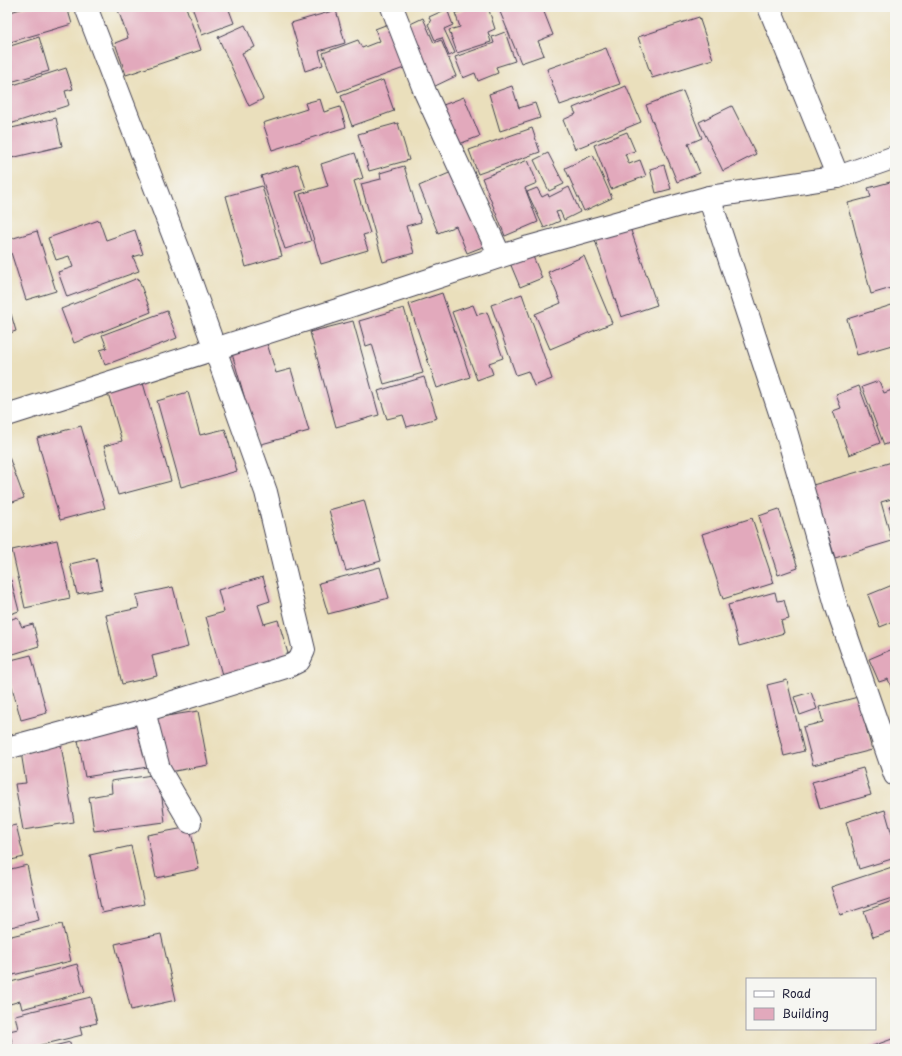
<svg xmlns="http://www.w3.org/2000/svg" width="902" height="1056" font-family="'Playpen Sans',sans-serif">
<rect width="100%" height="100%" fill="#f6f6f2"/>
<filter id="ink" filterUnits="userSpaceOnUse"><feTurbulence type="fractalNoise" baseFrequency=".025" numOctaves="2"/><feDisplacementMap in="SourceGraphic" scale="8" xChannelSelector="R" yChannelSelector="G"/><feConvolveMatrix kernelMatrix="1 2 1 2 8 2 1 2 1" color-interpolation-filters="sRGB"/></filter>
<filter id="wash" filterUnits="userSpaceOnUse"><feTurbulence type="fractalNoise" baseFrequency=".012" numOctaves="4" result="noise"/><feDisplacementMap in="SourceGraphic" scale="16" xChannelSelector="R" yChannelSelector="G"/><feGaussianBlur stdDeviation="0.9" result="paint"/><feColorMatrix in="noise" values="0 0 0 0 0 0 0 0 0 0 0 0 0 0 0 0 0 1.4 0 .05"/><feComposite in="paint" operator="in"/></filter>
<g filter="url(#wash)">
<rect width="100%" height="100%" fill="#eadfbc"/>
<g id="blocks">
<g fill="#e2a9bc">
<polygon points="27,7 67,7 72,24 7,43 7,13"/>
<polygon points="117,7 186,7 201,50 126,75 115,43 128,38"/>
<polygon points="192,7 228,7 234,23 202,35"/>
<polygon points="475,7 488,7 495,29 488,32 491,42 457,53 449,30 460,27 455,13"/>
<polygon points="498,7 542,7 553,35 538,41 544,55 521,63"/>
<polygon points="447,9 453,25 444,29 455,53 449,56 442,38 435,40 428,24 431,22 429,17"/>
<polygon points="336,10 345,43 319,51 323,65 305,71 291,23"/>
<polygon points="699,17 713,59 652,78 638,37"/>
<polygon points="423,18 434,43 441,40 456,76 431,88 402,28"/>
<polygon points="388,24 404,68 338,92 323,53 358,40 362,48 380,41 375,29"/>
<polygon points="245,25 255,47 242,53 263,99 249,106 218,37"/>
<polygon points="505,32 515,61 496,67 498,73 478,81 475,73 463,78 455,57 494,43 492,37"/>
<polygon points="39,37 49,71 7,83 7,47"/>
<polygon points="606,48 620,84 560,105 547,69"/>
<polygon points="66,68 73,89 65,91 69,105 7,125 7,87"/>
<polygon points="383,80 394,111 352,126 341,96"/>
<polygon points="512,86 519,108 535,103 540,118 500,131 489,94"/>
<polygon points="626,86 641,122 575,149 563,120 576,114 573,108"/>
<polygon points="683,91 702,138 688,144 700,173 677,182 646,105"/>
<polygon points="464,97 480,136 454,146 438,107"/>
<polygon points="320,99 324,112 340,107 346,127 272,150 263,123 307,109 305,103"/>
<polygon points="732,106 756,154 723,171 699,122"/>
<polygon points="56,118 62,146 7,159 7,129"/>
<polygon points="398,123 409,160 369,171 358,134"/>
<polygon points="532,128 540,152 478,174 469,150"/>
<polygon points="627,132 635,151 625,154 629,164 640,160 646,176 611,189 594,145"/>
<polygon points="355,153 363,178 354,181 370,233 363,235 368,250 321,264 300,194 328,186 321,164"/>
<polygon points="548,153 564,184 549,191 534,160"/>
<polygon points="593,155 612,198 584,211 565,168"/>
<polygon points="528,160 537,183 525,188 538,222 505,236 482,178"/>
<polygon points="298,164 306,189 296,192 311,241 285,249 261,176"/>
<polygon points="664,165 671,189 656,193 650,169"/>
<polygon points="404,166 421,222 406,226 414,253 383,262 361,184 381,179 380,173"/>
<polygon points="454,171 485,246 467,253 456,226 438,233 419,186"/>
<polygon points="894,181 895,287 871,294 848,203 871,197 868,188"/>
<polygon points="262,186 282,256 246,267 226,196"/>
<polygon points="569,187 580,212 564,220 560,211 556,212 560,221 544,228 527,192 537,188 542,197 548,194 549,197"/>
<polygon points="99,220 106,240 135,230 143,254 133,257 139,271 67,297 58,272 73,267 69,256 56,260 48,238"/>
<polygon points="629,225 657,305 621,317 594,237"/>
<polygon points="37,231 56,291 26,300 7,240"/>
<polygon points="532,254 542,278 520,287 510,263"/>
<polygon points="584,256 612,323 550,349 535,314 561,303 548,272"/>
<polygon points="138,278 151,312 74,343 61,309"/>
<polygon points="442,293 470,377 437,388 409,304"/>
<polygon points="522,294 552,379 534,386 528,371 516,375 491,305"/>
<polygon points="895,304 895,354 892,345 857,355 847,319"/>
<polygon points="473,305 477,315 487,312 503,358 489,363 493,374 477,380 452,312"/>
<polygon points="404,308 423,373 384,384 372,344 366,346 359,321"/>
<polygon points="167,311 177,338 105,365 100,350 107,348 102,335"/>
<polygon points="11,314 16,331 7,334 7,315"/>
<polygon points="353,321 379,415 336,427 310,332"/>
<polygon points="266,340 276,373 291,369 309,431 258,445 231,350"/>
<polygon points="424,377 437,418 407,427 403,415 387,419 378,391"/>
<polygon points="879,381 884,393 892,390 895,398 895,441 884,445 862,387"/>
<polygon points="143,383 171,481 118,495 104,446 122,441 108,393"/>
<polygon points="859,386 880,443 849,455 833,411 841,408 836,395"/>
<polygon points="188,392 200,435 225,429 237,471 181,487 157,401"/>
<polygon points="81,426 105,508 60,520 37,438"/>
<polygon points="9,457 24,498 7,504 7,458"/>
<polygon points="892,462 895,473 895,498 881,502 892,541 835,558 813,485"/>
<polygon points="364,500 381,561 346,571 329,510"/>
<polygon points="895,505 895,523 889,507"/>
<polygon points="779,509 798,568 778,575 759,516"/>
<polygon points="752,518 774,583 723,599 702,534"/>
<polygon points="57,540 70,598 25,608 12,550"/>
<polygon points="96,558 102,589 77,594 70,564"/>
<polygon points="380,567 389,598 328,614 319,583"/>
<polygon points="263,577 270,601 258,605 264,624 278,620 289,657 222,675 206,617 224,612 218,590"/>
<polygon points="11,580 19,611 7,615 7,581"/>
<polygon points="895,584 895,621 880,627 868,595"/>
<polygon points="173,587 188,647 152,656 157,676 122,684 106,615 139,608 136,595"/>
<polygon points="775,592 777,601 784,600 789,619 781,621 784,633 739,646 728,605"/>
<polygon points="17,617 22,627 33,624 39,646 7,656 7,621"/>
<polygon points="895,648 895,691 893,692 888,679 879,682 869,659"/>
<polygon points="31,655 47,713 21,720 7,669 7,661"/>
<polygon points="787,680 804,751 784,756 767,685"/>
<polygon points="811,692 817,709 800,715 794,697"/>
<polygon points="858,697 872,750 813,765 803,727 823,722 819,707"/>
<polygon points="198,711 208,765 164,773 154,718"/>
<polygon points="141,725 148,767 85,777 77,735"/>
<polygon points="61,745 74,822 23,830 15,784 26,783 21,752"/>
<polygon points="863,768 871,795 820,809 812,782"/>
<polygon points="159,774 165,822 94,831 89,797 112,793 111,781"/>
<polygon points="885,810 895,845 895,858 859,869 846,822"/>
<polygon points="16,825 24,857 7,861 7,827"/>
<polygon points="190,827 199,869 156,878 147,835"/>
<polygon points="131,846 144,904 102,913 90,855"/>
<polygon points="27,865 39,920 7,928 7,870"/>
<polygon points="895,866 895,897 840,915 831,887"/>
<polygon points="895,900 895,930 873,937 864,911"/>
<polygon points="62,924 71,961 9,976 7,966 7,937"/>
<polygon points="161,934 176,1000 131,1010 115,944"/>
<polygon points="77,964 85,992 22,1009 20,1001 10,1004 7,995 7,983"/>
<polygon points="91,997 97,1023 80,1027 82,1035 25,1049 14,1049 9,1031 18,1029 15,1015"/>
<polygon points="895,1038 895,1049 868,1049 867,1048"/>
<polygon points="70,1042 71,1049 46,1049 46,1048"/>
</g>
</g>
</g>
<g filter="url(#ink)">
<use href="#blocks" fill-opacity="0" stroke="#403e4e" stroke-width="1"/>
<g fill="none" stroke-linecap="round" stroke-linejoin="round">
<defs>
<g id="street">
<polyline points="392,7 425,92 500,256"/>
<polyline points="769,7 838,177"/>
<polyline points="709,197 838,177 895,157"/>
<polyline points="7,415 347,307 529,247 709,197 787,434 836,605 895,775"/>
<polyline points="144,711 159,769 190,822"/>
<polyline points="7,748 144,711 289,666 299,661 304,650 266,492 187,271 86,7"/>
</g>
</defs>
<use href="#street" stroke="#403e4e" stroke-width="24"/>
<use href="#street" stroke="#fff" stroke-width="22"/>
</g>
</g>
<rect width="902" height="1056" fill="none" stroke="#f6f6f2" stroke-width="24"/>
<rect x="746" y="978" width="130" height="52" fill="#f6f6f2" stroke="#a1a1a9"/>
<rect x="754" y="991" width="20" height="6" fill="#ffffff" stroke="#a1a1a9"/>
<text x="782" y="998" font-size="12" fill="#22223b">Road</text>
<rect x="754" y="1008" width="20" height="12" fill="#e2a9bc" stroke="#a1a1a9"/>
<text x="782" y="1018" font-size="12" fill="#22223b">Building</text>
</svg>
